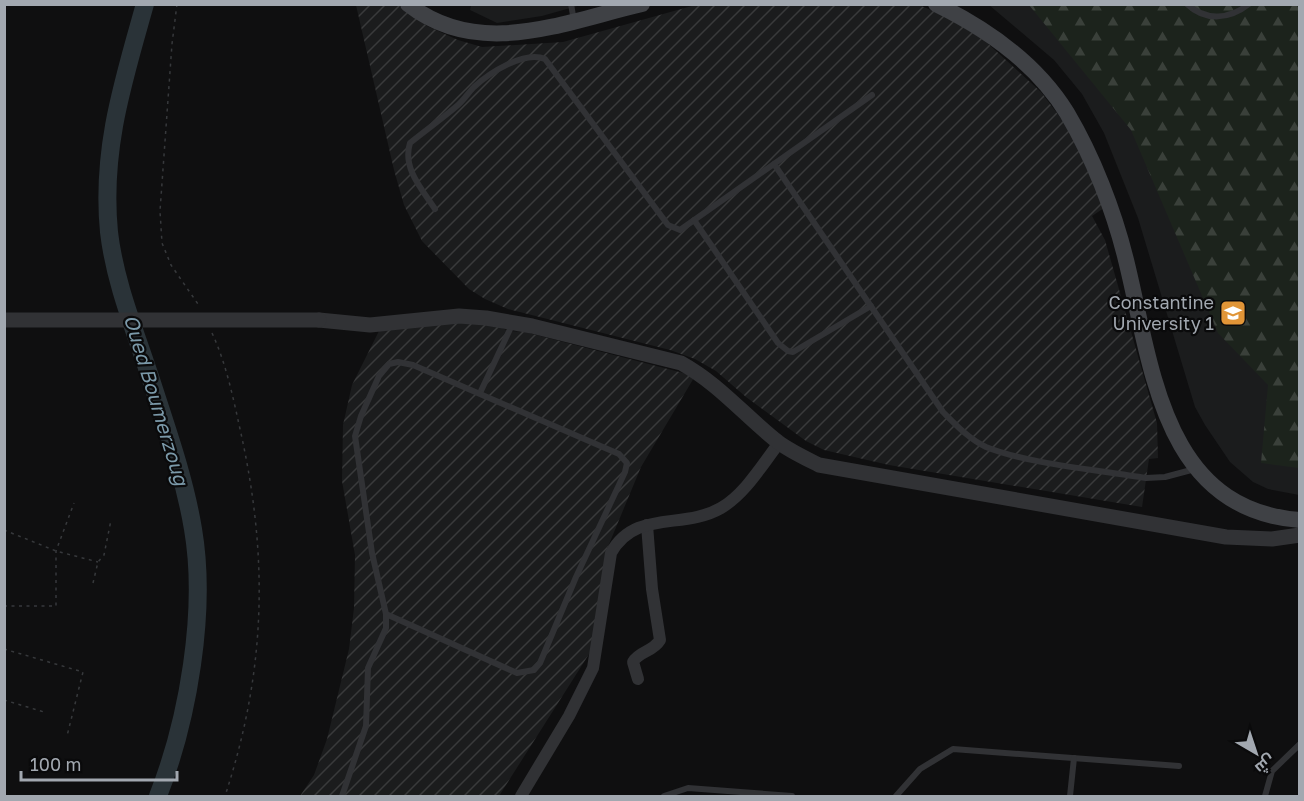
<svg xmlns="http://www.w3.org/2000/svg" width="1304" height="801" font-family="'Golos Text',Cairo,sans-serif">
<defs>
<pattern id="industrial-furrows" width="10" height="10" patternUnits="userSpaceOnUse" patternTransform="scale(1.5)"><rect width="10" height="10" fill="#1b1c1d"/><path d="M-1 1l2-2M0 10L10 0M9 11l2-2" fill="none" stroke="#393a3b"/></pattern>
<pattern id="forest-firs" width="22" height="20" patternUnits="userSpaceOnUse" patternTransform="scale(1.5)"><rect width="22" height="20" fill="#1c231c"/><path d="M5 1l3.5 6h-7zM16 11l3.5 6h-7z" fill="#3a403a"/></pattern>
</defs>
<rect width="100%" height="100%" fill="#0f0f10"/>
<g fill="#1b1c1d">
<polygon points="471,5 581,5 542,16 497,23 470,10"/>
<polygon points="989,5 1299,5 1299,495 1268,489 1253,482 1230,462 1205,425 1195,407 1138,218 1104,133 1082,94 1054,60"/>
</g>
<g fill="url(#industrial-furrows)">
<polygon points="699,4 919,5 945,16 984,40 1041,92 1069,129 1104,208 1092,216 1105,240 1157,423 1158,458 1149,459 1142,507 889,465 824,450 806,441 746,397 716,371 695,359 670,350 508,309 485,299 469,289 422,241 404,205 394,170 356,5 398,5 427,26 458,40 482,47 563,42"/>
<polygon points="488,322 509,331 525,332 695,376 641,467 607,549 591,651 499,796 300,796 314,775 327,739 349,649 354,608 355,555 342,481 343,425 352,385 383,323"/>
</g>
<polygon fill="url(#forest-firs)" points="1029,5 1299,5 1299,468 1261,463 1268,385 1218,333 1131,130"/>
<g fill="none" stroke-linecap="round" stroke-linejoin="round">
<path stroke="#2a3338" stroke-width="18" d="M145,4c-22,78 -44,146 -36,228 6,53 29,106 45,157 15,46 31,92 39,140 14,82 -5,191 -35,267"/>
<g stroke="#37393c" stroke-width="1.5" stroke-dasharray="3 4.5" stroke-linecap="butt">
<polyline points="177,4 172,44 160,211 162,243 171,265 200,307"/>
<path d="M212,333c14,30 21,64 28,96 29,129 26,242 -15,367"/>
<polyline points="4,530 56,551 98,562"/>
<polyline points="93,583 98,562 104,555 111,520"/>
<polyline points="4,606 56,606 56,551 74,503"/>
<polyline points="4,649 83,672 67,736"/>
<polyline points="4,700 44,712"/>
</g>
<g stroke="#313235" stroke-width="6">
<polyline points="571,4 574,21"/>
<path d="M1187,4c19,18 43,15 62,0"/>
<path d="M774,164l169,248c13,13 26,27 43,35 42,17 114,23 160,31l19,-1 30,-8"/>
<path d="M435,209c-13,-20 -33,-41 -25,-66 16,-13 33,-25 48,-38 6,-5 10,-12 16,-18 15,-14 51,-37 71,-28l123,166 12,5 192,-135"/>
<polyline points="694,220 778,343 788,351 793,352 871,306"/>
<polyline points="480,393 512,325"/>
<polyline points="342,796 366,726 368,668 386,628 386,614 372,553 355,436 361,416 379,376 389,364 398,362 413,365 619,454 627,463 625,472 576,577 540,663 534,670 517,673 386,614"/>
<polyline points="664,796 688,788 792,796"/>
<polyline points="896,796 920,769 953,749 1179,766"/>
<polyline points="1070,796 1074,758"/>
<polyline points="1265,796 1272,771 1300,744"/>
</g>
<g stroke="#313235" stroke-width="12">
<path d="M638,679l-5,-17c6,-11 20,-10 27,-22l-8,-51 -5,-64"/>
<path d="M521,796l48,-80 24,-48 18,-115c24,-44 72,-23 110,-45 24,-14 41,-43 58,-65"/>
</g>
<path stroke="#313235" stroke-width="15" d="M319,320l51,5 89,-9 27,2 46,8 149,37c38,21 64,53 97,79 12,9 27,16 41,23l407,72 46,2 28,-4"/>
<g stroke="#3f4145" stroke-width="16">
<path d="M408,4c71,56 156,18 234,0"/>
<path d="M936,4c51,25 101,60 131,109 26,44 47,98 59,147 26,105 36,250 174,260"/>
</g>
<polyline stroke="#313235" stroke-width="15" points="4,320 319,320"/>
</g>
<defs>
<symbol id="university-square" viewBox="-11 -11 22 22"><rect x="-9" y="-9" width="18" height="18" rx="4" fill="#e19537" stroke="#0a0a0b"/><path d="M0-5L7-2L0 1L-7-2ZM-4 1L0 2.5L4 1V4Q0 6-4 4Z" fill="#fff"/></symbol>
</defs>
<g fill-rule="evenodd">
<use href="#university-square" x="1218" y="298" width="30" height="30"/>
</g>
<g text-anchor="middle" stroke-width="4.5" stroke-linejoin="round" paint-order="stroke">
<g font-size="18" fill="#a2a8b0" stroke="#0a0a0b" text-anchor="end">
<text x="1214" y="309">Constantine<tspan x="1214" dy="21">University 1</tspan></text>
</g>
<g font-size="20" font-style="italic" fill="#7b99a9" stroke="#0a0a0b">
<text transform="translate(156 400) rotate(73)" y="7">Oued Boumerzoug</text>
</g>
</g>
<rect width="1304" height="801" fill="none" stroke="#a2a8b0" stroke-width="12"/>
<g transform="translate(1256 753) rotate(141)" stroke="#0a0a0b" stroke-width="4.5" paint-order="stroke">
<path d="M0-4.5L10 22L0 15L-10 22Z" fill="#a2a8b0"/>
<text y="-9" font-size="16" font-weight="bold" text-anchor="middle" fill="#a2a8b0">ش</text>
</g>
<path d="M21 771v9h156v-9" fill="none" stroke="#a2a8b0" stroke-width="3"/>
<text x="30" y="771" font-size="18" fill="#a2a8b0" stroke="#0a0a0b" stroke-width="4.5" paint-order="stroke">100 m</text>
</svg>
